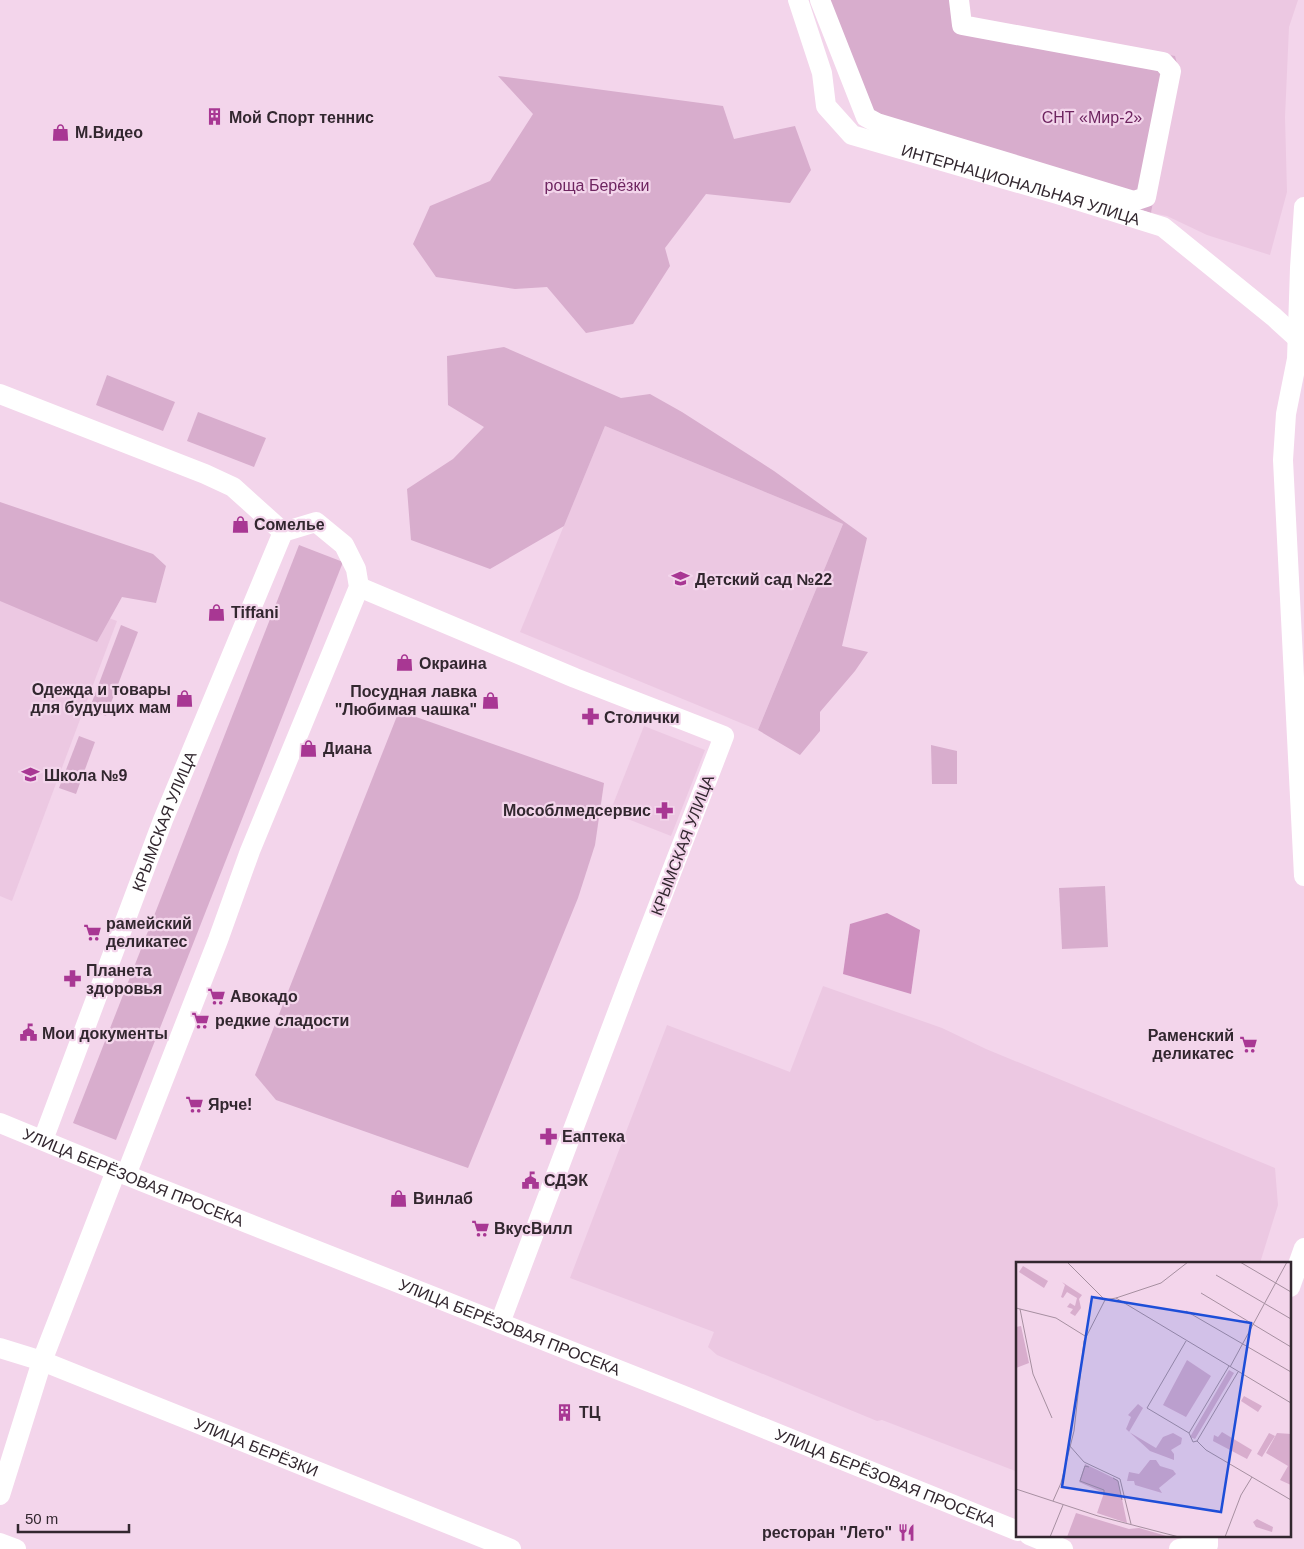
<svg xmlns="http://www.w3.org/2000/svg" width="1304" height="1549" font-family="Arial,sans-serif">
<rect width="100%" height="100%" fill="#f3d5eb"/>
<g fill="#ecc8e2">
<polygon points="965,0 1298,0 1289,27 1285,117 1287,192 1270,255 1207,235 1167,216 1151,213 1178,67 976,20 966,14"/>
<polygon points="605,426 843,524 758,730 520,632"/>
<polygon points="0,577 117,621 12,901 0,896"/>
<polygon points="644,726 705,750 671,836 610,812"/>
<polygon points="823,986 942,1028 986,1049 1275,1168 1278,1205 1260,1263 1018,1263 1018,1472 882,1420 877,1421 717,1355 708,1347 714,1332 570,1278 667,1025 790,1072"/>
</g>
<g fill="#d8adcd">
<polygon points="815,0 965,0 966,14 976,20 1175,56 1178,67 1151,213 867,127"/>
<polygon points="498,76 723,106 734,139 795,126 811,170 790,203 706,194 665,248 670,266 633,324 586,333 547,287 515,289 436,277 413,244 430,206 490,181 533,114"/>
<polygon points="504,347 621,398 650,394 682,412 774,471 867,538 842,646 868,652 855,671 820,712 820,731 800,755 758,730 843,524 605,426 564,526 490,569 411,540 407,489 453,459 484,427 448,405 447,356"/>
<polygon points="107,375 175,402 163,431 96,405"/>
<polygon points="198,412 266,438 254,467 187,441"/>
<polygon points="0,502 153,554 166,566 156,603 122,597 97,642 0,601"/>
<polygon points="299,545 343,562 116,1140 73,1123"/>
<polygon points="121,625 138,632 106,716 89,710"/>
<polygon points="399,711 604,783 595,845 578,898 468,1168 276,1100 255,1075"/>
<polygon points="79,736 95,742 76,794 59,788"/>
<polygon points="931,745 957,751 957,784 932,784"/>
<polygon points="1105,886 1108,947 1062,949 1059,888"/>
</g>
<polygon fill="#ce90bf" points="887,913 920,930 911,994 843,974 850,924"/>
<g fill="none" stroke-linecap="round" stroke-linejoin="round">
<g stroke="#fff" stroke-width="20">
<path id="s1" d="M798,0l24,73 4,33 26,29 205,59 106,33 111,90 24,22"/>
<polyline points="820,0 866,117 877,123 1134,201 1146,197 1171,71 1163,62 962,25 959,0"/>
<polyline points="1304,207 1300,268 1297,359 1286,414 1283,460 1304,876"/>
<polyline points="0,394 205,474 233,487 283,532"/>
<polyline points="359,587 575,678 724,736 630,979 500,1323"/>
<path id="s2" d="M0,1123l141,58 541,214 336,136"/>
<path id="s3" d="M43,1140l120,-320 120,-288"/>
<polyline points="126,1175 218,940 250,851 359,587 356,569 344,545 316,522 283,532"/>
<polyline points="1290,1287 1304,1248"/>
<path id="s4" d="M0,1348l42,13 469,188"/>
<polyline points="0,1495 42,1361 116,1171"/>
<polyline points="1029,1535 1063,1549"/>
<polyline points="1202,1535 1208,1540 1208,1545 1205,1549"/>
<polyline points="0,1543 16,1549"/>
<polyline points="1179,1549 1193,1546"/>
</g>
</g>
<defs>
<symbol id="building-bare" viewBox="-9 -9 18 18"><path d="M-4-6H4V6H1V3H-1V6H-4ZM-2.5-4.3h1.7v1.8h-1.7ZM.8-4.3h1.7v1.8H.8ZM-2.5-1h1.7V.8h-1.7ZM.8-1h1.7V.8H.8Z" fill="#a83793" stroke="#f3d5eb" stroke-width="2.5" paint-order="stroke"/></symbol>
<symbol id="shop-bare" viewBox="-9 -9 18 18"><path d="M-5-2.5h2.3a2.7 3.5 0 0 1 5.4 0H5L5.5 6h-11ZM-1.5-2.5h3a1.5 2.3 0 0 0-3 0Z" fill="#a83793" stroke="#f3d5eb" stroke-width="2.5" paint-order="stroke"/></symbol>
<symbol id="school-bare" viewBox="-9 -9 18 18"><path d="M0-5L7-2L0 1L-7-2ZM-4 1L0 2.5L4 1V4Q0 6-4 4Z" fill="#a83793" stroke="#f3d5eb" stroke-width="2.5" paint-order="stroke"/></symbol>
<symbol id="pharmacy-bare" viewBox="-9 -9 18 18"><path d="M-2-6h4v4h4v4h-4v4h-4v-4h-4v-4h4Z" fill="#a83793" stroke="#f3d5eb" stroke-width="2.5" paint-order="stroke"/></symbol>
<symbol id="supermarket-bare" viewBox="-9 -9 18 18"><path d="M-6-5.5h2.5l.6 2H6L4.5 2H-2.5L-4.4-4H-6ZM-1.5 3.2a1.3 1.3 0 1 0 .1 0ZM3 3.2a1.3 1.3 0 1 0 .1 0Z" fill="#a83793" stroke="#f3d5eb" stroke-width="2.5" paint-order="stroke"/></symbol>
<symbol id="civic-bare" viewBox="-9 -9 18 18"><path d="M-.6-6.5H3V-4.5H.6V-3L4-1V1h2V6H-6V1h2V-1L-.6-3ZM-1.2 2.5V6h2.4V2.5Z" fill="#a83793" stroke="#f3d5eb" stroke-width="2.5" paint-order="stroke"/></symbol>
<symbol id="restaurant-bare" viewBox="-9 -9 18 18"><path d="M-5-6h1v4h1v-4h1v4h1v-4h1v5L-1.5 .5V6h-2V.5L-5-1ZM5-6V6H3V1.5H1.5Q1.5-4 5-6Z" fill="#a83793" stroke="#f3d5eb" stroke-width="2.5" paint-order="stroke"/></symbol>
</defs>
<g fill-rule="evenodd">
<use href="#building-bare" x="202" y="104" width="25" height="25"/>
<use href="#shop-bare" x="48" y="120" width="25" height="25"/>
<use href="#shop-bare" x="228" y="512" width="25" height="25"/>
<use href="#school-bare" x="668" y="566" width="25" height="25"/>
<use href="#shop-bare" x="204" y="600" width="25" height="25"/>
<use href="#shop-bare" x="392" y="650" width="25" height="25"/>
<use href="#shop-bare" x="172" y="686" width="25" height="25"/>
<use href="#shop-bare" x="478" y="688" width="25" height="25"/>
<use href="#pharmacy-bare" x="578" y="704" width="25" height="25"/>
<use href="#shop-bare" x="296" y="736" width="25" height="25"/>
<use href="#school-bare" x="18" y="762" width="25" height="25"/>
<use href="#pharmacy-bare" x="652" y="798" width="25" height="25"/>
<use href="#supermarket-bare" x="80" y="920" width="25" height="25"/>
<use href="#pharmacy-bare" x="60" y="966" width="25" height="25"/>
<use href="#supermarket-bare" x="204" y="984" width="25" height="25"/>
<use href="#supermarket-bare" x="188" y="1008" width="25" height="25"/>
<use href="#civic-bare" x="16" y="1020" width="25" height="25"/>
<use href="#supermarket-bare" x="1236" y="1032" width="25" height="25"/>
<use href="#supermarket-bare" x="182" y="1092" width="25" height="25"/>
<use href="#pharmacy-bare" x="536" y="1124" width="25" height="25"/>
<use href="#civic-bare" x="518" y="1168" width="25" height="25"/>
<use href="#shop-bare" x="386" y="1186" width="25" height="25"/>
<use href="#supermarket-bare" x="468" y="1216" width="25" height="25"/>
<use href="#building-bare" x="552" y="1400" width="25" height="25"/>
<use href="#restaurant-bare" x="894" y="1520" width="25" height="25"/>
</g>
<g text-anchor="middle" stroke-width="4.5" stroke-linejoin="round" paint-order="stroke">
<g font-size="16" font-weight="bold" fill="#32272f" stroke="#f3d5eb" text-anchor="start">
<text x="229" y="123">Мой Спорт теннис</text>
<text x="75" y="138">М.Видео</text>
<text x="254" y="530">Сомелье</text>
<text x="695" y="585">Детский сад №22</text>
<text x="231" y="618">Tiffani</text>
<text x="419" y="669">Окраина</text>
<text x="171" y="695" text-anchor="end">Одежда и товары<tspan x="171" dy="18">для будущих мам</tspan></text>
<text x="477" y="697" text-anchor="end">Посудная лавка<tspan x="477" dy="18">"Любимая чашка"</tspan></text>
<text x="604" y="723">Столички</text>
<text x="323" y="754">Диана</text>
<text x="44" y="781">Школа №9</text>
<text x="651" y="816" text-anchor="end">Мособлмедсервис</text>
<text x="106" y="929">рамейский<tspan x="106" dy="18">деликатес</tspan></text>
<text x="86" y="976">Планета<tspan x="86" dy="18">здоровья</tspan></text>
<text x="230" y="1002">Авокадо</text>
<text x="215" y="1026">редкие сладости</text>
<text x="42" y="1039">Мои документы</text>
<text x="1234" y="1041" text-anchor="end">Раменский<tspan x="1234" dy="18">деликатес</tspan></text>
<text x="208" y="1110">Ярче!</text>
<text x="562" y="1142">Еаптека</text>
<text x="544" y="1186">СДЭК</text>
<text x="413" y="1204">Винлаб</text>
<text x="494" y="1234">ВкусВилл</text>
<text x="579" y="1418">ТЦ</text>
<text x="892" y="1538" text-anchor="end">ресторан "Лето"</text>
</g>
<g font-size="16" fill="#6e2560" stroke="#f3d5eb">
<text x="1092" y="123">СНТ «Мир-2»</text>
<text x="597" y="191">роща Берёзки</text>
</g>
<g font-size="16" fill="#32272f" stroke="#f3d5eb">
<text dy="6" stroke="none"><textPath href="#s1" startOffset="325">ИНТЕРНАЦИОНАЛЬНАЯ УЛИЦА</textPath></text>
<text dy="6" stroke="none"><textPath href="#s3" startOffset="341">КРЫМСКАЯ УЛИЦА</textPath></text>
<text transform="translate(682 845) rotate(-69)" y="6">КРЫМСКАЯ УЛИЦА</text>
<text dy="6" stroke="none"><textPath href="#s2" startOffset="144">УЛИЦА БЕРЁЗОВАЯ ПРОСЕКА</textPath></text>
<text dy="6" stroke="none"><textPath href="#s2" startOffset="549">УЛИЦА БЕРЁЗОВАЯ ПРОСЕКА</textPath></text>
<text dy="6" stroke="none"><textPath href="#s4" startOffset="275">УЛИЦА БЕРЁЗКИ</textPath></text>
<text dy="6" stroke="none"><textPath href="#s2" startOffset="954">УЛИЦА БЕРЁЗОВАЯ ПРОСЕКА</textPath></text>
</g>
</g>
<g transform="translate(1016 1262)">
<rect width="275" height="275" fill="#f3d5eb"/>
<path d="M7,4l25,15 -4,7 -25,-16zM46,20l20,13 -3,4 2,9 -6,8 -5,-3 3,-4 -6,-2 3,-4 5,3 2,-8 -10,-6 -4,6 -2,-1 4,-12zM5,64l8,37 -13,5v-41zM171,98l24,16 -25,41 -23,-12zM213,108l5,3 -39,66 -5,-2zM228,134l18,10 -4,6 -17,-11zM122,142l5,4 -14,24 27,16 7,-11 10,-4 9,5 -1,6 -10,6 3,4v6l-24,-9 -24,-22 5,-12 -3,-2zM206,170l30,18 -5,9 -34,-18 1,-6 4,2zM253,171l6,3 -13,21 -5,-3zM261,171l14,1v51l-11,-5 8,-14 -22,-13zM134,198h6l4,6 13,4 3,4 -17,14 3,5 -27,-8 -1,-4h-7l2,-9 10,2zM69,202l33,16 9,43 -30,-10 7,-20 -25,-11zM60,251l53,16 10,-1 31,9h-103zM241,257l16,8 -1,5 -16,-5 -3,-5z" fill="#d8adcd"/>
<path fill="none" stroke="#a68fa0" stroke-width="1" d="M51,0l38,38M224,0l51,30M200,13l75,44M185,31l90,54M100,36l45,-15 27,-21M89,38l11,-2 175,105M0,46l40,10 29,18M4,47l13,65 19,44M170,49l105,61M170,79l-39,67 42,25 4,9 4,-1M214,105l57,-105M173,171l40,-67M181,179l9,9 85,50M181,179l41,-69M53,183l15,17 36,17 11,45M73,205l-4,-1 -5,15 24,9v5M97,216l5,3 4,19M0,227l82,27 81,21M37,239l8,-18 13,-52 10,-90 21,-41M34,275l13,-32M209,275l16,-42 11,-18"/>
<path fill="#1d4ed8" fill-opacity="0.15" stroke="#1d4ed8" stroke-width="2.5" d="M76,35l159,26 -30,189 -159,-25z"/>
<rect width="275" height="275" fill="none" stroke="#32272f" stroke-width="2.5"/>
</g>
<path d="M18 1524v8h111v-8" fill="none" stroke="#32272f" stroke-width="2.5"/>
<text x="25" y="1524" font-size="15" fill="#32272f" stroke="#f3d5eb" stroke-width="4" paint-order="stroke">50 m</text>
</svg>
